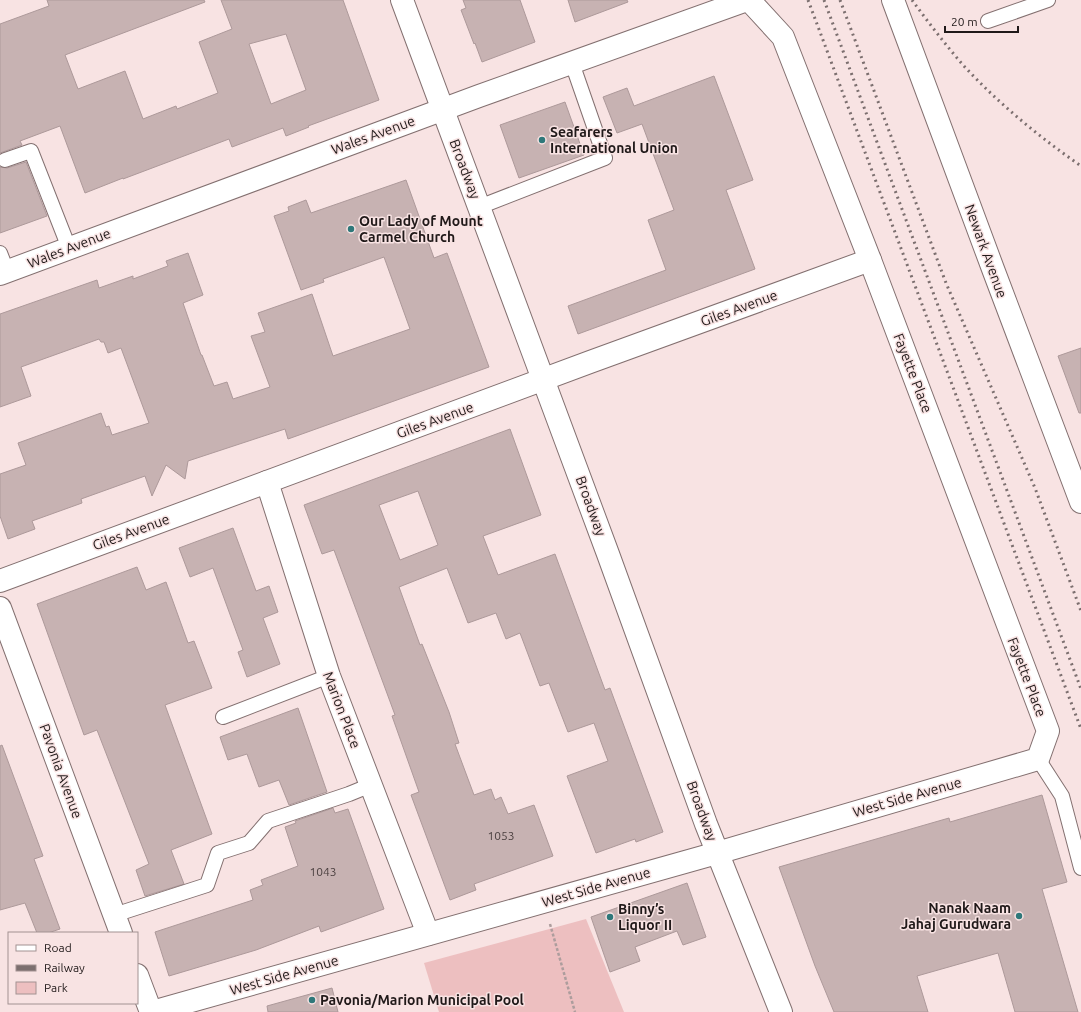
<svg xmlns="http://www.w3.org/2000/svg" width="1081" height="1012" font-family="Ubuntu,sans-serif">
<rect width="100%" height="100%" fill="#f8e3e3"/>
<polygon fill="#edbfc0" points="586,919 624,1012 439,1012 424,963"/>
<g fill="#c7b2b2" stroke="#ad999a" fill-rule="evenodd">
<path d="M47,0h157l1,2 -140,53 13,34 47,-18 18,48 33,-13 1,3 41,-16 -19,-51 33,-13 -11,-29h122l36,100 -71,26 1,1 -23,9 -3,-8 -51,19 -3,-8 -106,40v-1l-38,15 -25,-67 -40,15 2,4 -22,8v-129l49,-18zM286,34l20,56 -35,14 -22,-60z"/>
<polygon points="463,0 520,0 535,42 482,62 475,43 474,44 461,10 466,8"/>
<polygon points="568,0 627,0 628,2 575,22"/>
<polygon points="714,76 753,180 726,190 755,269 578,334 568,306 666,270 648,220 674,210 642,124 617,133 603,97 627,88 634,106"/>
<polygon points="565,102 584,155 519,178 500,125"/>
<polygon points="26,162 47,216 0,233 0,167 7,168"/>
<polygon points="406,180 434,258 447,253 489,367 288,439 285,429 188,461 185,479 166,465 152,496 145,476 81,499 82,503 32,521 35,529 8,539 0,516 0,474 26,465 18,443 101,413 106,427 109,426 112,435 149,423 121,348 108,353 104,342 101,342 99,339 21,367 31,396 0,407 0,314 97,280 99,288 133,276 133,279 168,266 166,261 188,253 203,295 183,303 201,355 202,355 214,386 227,382 233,399 270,387 251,336 265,332 258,313 312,294 333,356 410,329 384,257 323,279 324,282 301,290 274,216 289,211 288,207 306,200 311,213"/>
<polygon points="1081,348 1081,413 1079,413 1058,356"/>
<path d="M510,429l31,86 -58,21 15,39 57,-21 50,136 5,-2 53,144 -27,10 -1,-3 -39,14 -29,-77 41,-15 -14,-38 -26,9 -19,-49 -9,3 -20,-53 -14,6 -10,-26 -28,10 -21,-55 -48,19 21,58 2,-1 27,68 10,31 -4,1 19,51 17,-6 4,11 6,-3 7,17 26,-9 19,51 -79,28 2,6 -26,10 -39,-105 8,-3 -27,-76 3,-1 -61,-165 -12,4 -18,-49zM418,491l20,54 -38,15 -21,-55z"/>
<polygon points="233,528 256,591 269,586 278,612 263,618 280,664 247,677 238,652 243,650 213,568 190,577 179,548"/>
<polygon points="137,567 146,590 166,582 188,643 194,641 212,688 165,705 212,834 171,850 184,884 145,896 136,870 149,864 97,730 84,735 37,604"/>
<polygon points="298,708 327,792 289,805 279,780 259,787 247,754 228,760 220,737"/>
<polygon points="2,745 43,856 34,859 60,929 48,933 37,933 25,903 0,910 0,746"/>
<polygon points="1042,795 1067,882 1042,889 1078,1012 1015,1012 998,953 917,976 928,1012 834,1012 815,966 779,867 949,818 950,822"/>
<polygon points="333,808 335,813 348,809 384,909 321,932 319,926 256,950 169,976 155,932 253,900 250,890 263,885 261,880 298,866 285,827 296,823 295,821"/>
<polygon points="687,883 706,937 683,945 677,931 635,947 640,961 610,972 591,917"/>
<polygon points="332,988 338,1012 268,1012 267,1006"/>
</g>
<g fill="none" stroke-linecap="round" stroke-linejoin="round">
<defs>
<g id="lane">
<polyline points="988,21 1048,0"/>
<polyline points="5,160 31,151 69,248"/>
<polyline points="479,207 605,158 572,63"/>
<polyline points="0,253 7,271"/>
<polyline points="223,717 329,676"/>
<polyline points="1038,759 1062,796 1081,868"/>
<polyline points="114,915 207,885 218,853 249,843 268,821 349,794 371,785"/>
</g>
<g id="street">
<polyline points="0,274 479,96 747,0"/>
<polyline points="267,482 329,676 428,934"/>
<polyline points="0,581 590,362 870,260"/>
<polyline points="0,608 121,933"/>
<polyline points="717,853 1038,759 1048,731 870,260 783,37 749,0"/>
<polyline points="137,975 151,1012"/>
</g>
<g id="secondary">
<polyline points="402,0 608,554 706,824 781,1012"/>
<polyline points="893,0 993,269 1081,502"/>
<polyline points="152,1012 717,853"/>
</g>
</defs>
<use href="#lane" stroke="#837070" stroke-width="16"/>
<use href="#street" stroke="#837070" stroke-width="24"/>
<use href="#secondary" stroke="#837070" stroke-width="24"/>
<polyline stroke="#ad9d9d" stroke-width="2.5" stroke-dasharray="3 2" stroke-linecap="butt" points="550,924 575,1012"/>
<use href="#lane" stroke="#fff" stroke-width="14"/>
<use href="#street" stroke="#fff" stroke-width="22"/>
<use href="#secondary" stroke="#fff" stroke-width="22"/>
<g stroke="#7c6f6f" stroke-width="3" stroke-dasharray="2 4" stroke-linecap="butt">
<polyline points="808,0 1081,729"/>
<polyline points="824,0 1081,689"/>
<polyline points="840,0 946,283 1035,488 1081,611"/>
<path d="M912,0c16,22 33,44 51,65 35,38 75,71 118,101"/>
</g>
</g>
<g fill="#2e787a" stroke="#f8e3e3" stroke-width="1.5">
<circle cx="542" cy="140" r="4"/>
<circle cx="351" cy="229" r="4"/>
<circle cx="1019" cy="916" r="4"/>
<circle cx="610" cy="917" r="4"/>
<circle cx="312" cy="1000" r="4"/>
</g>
<g text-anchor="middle" stroke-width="3" stroke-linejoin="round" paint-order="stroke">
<g font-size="12" fill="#4a3f3f">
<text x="501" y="840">1053</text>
<text x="323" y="876">1043</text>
</g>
<g font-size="14" font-weight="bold" fill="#201919" stroke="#f8e3e3" text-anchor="start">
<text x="550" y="137">Seafarers<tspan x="550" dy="16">International Union</tspan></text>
<text x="359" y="226">Our Lady of Mount<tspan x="359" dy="16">Carmel Church</tspan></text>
<text x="1011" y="913" text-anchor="end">Nanak Naam<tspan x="1011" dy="16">Jahaj Gurudwara</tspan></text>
<text x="618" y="914">Binny’s<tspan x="618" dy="16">Liquor II</tspan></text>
<text x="320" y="1005">Pavonia/Marion Municipal Pool</text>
</g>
<g font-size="14" fill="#201919" stroke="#f8e3e3">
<text transform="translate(373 135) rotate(-20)" y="5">Wales Avenue</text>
<text transform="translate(465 169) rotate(69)" y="5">Broadway</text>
<text transform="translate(69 248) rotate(-21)" y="5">Wales Avenue</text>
<text transform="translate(986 251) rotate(70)" y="5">Newark Avenue</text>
<text transform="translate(739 308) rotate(-20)" y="5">Giles Avenue</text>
<text transform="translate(913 373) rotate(69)" y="5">Fayette Place</text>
<text transform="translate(435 420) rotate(-20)" y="5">Giles Avenue</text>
<text transform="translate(591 506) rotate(70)" y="5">Broadway</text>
<text transform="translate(131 532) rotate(-20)" y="5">Giles Avenue</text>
<text transform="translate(1027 677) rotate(69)" y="5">Fayette Place</text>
<text transform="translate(342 710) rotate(69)" y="5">Marion Place</text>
<text transform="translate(61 771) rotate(70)" y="5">Pavonia Avenue</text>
<text transform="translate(907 797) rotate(-16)" y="5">West Side Avenue</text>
<text transform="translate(702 811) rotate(70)" y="5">Broadway</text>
<text transform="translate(596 887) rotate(-16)" y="5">West Side Avenue</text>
<text transform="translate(284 975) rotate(-16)" y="5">West Side Avenue</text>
</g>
</g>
<rect x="8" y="932" width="130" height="72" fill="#f8e3e3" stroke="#a29292"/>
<rect x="16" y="945" width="20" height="6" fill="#ffffff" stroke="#a29292"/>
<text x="44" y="952" font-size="12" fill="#201919">Road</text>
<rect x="16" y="965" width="20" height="6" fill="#7c6f6f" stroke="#a29292"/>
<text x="44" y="972" font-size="12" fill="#201919">Railway</text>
<rect x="16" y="982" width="20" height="12" fill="#edbfc0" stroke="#a29292"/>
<text x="44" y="992" font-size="12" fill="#201919">Park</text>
<path d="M945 26v6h73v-6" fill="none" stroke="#201919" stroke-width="2"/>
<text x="951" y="26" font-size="12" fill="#201919" stroke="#f8e3e3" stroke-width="3" paint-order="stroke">20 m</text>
</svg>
